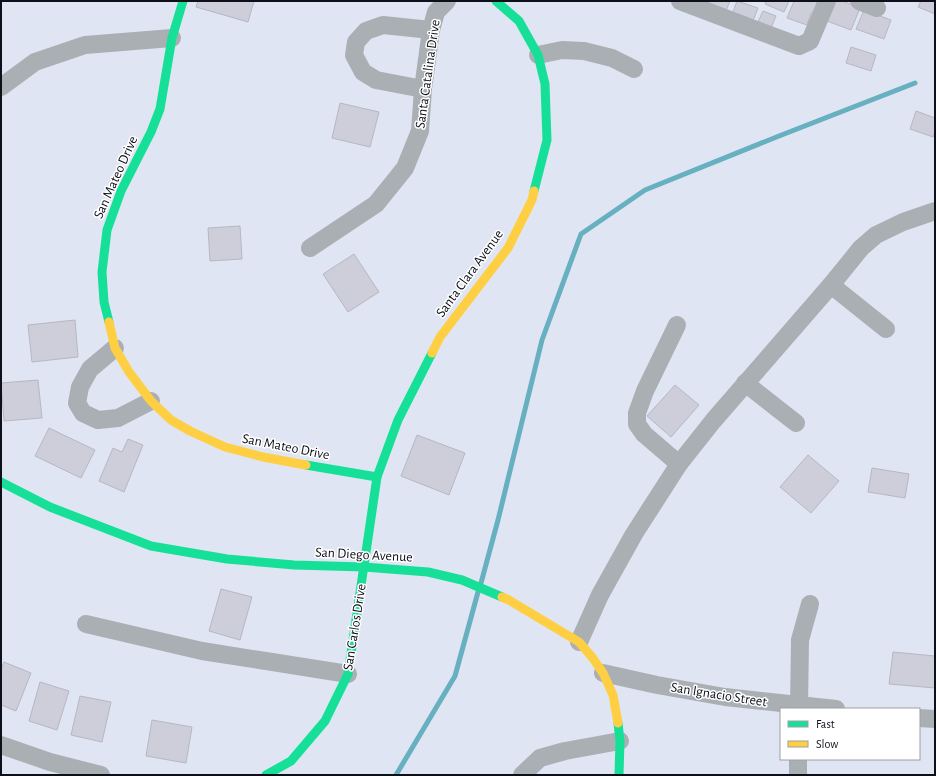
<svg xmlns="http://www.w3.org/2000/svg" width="936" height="776" font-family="'Alegreya Sans',sans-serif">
<rect width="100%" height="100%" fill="#e0e5f4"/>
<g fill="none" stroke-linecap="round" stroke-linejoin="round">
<g stroke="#66b0c0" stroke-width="5">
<polyline points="481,583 498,520 542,340 581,234 645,190 779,136 915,83"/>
<polyline points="396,775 455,676 478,592"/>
</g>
</g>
<g fill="#cdceda" stroke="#b6b7c2">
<polygon points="198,1 254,1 248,22 196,7"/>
<polygon points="706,1 730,1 721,23 701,15"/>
<polygon points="737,1 758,8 748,33 728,25"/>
<polygon points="766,1 789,1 784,12 765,4"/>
<polygon points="794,1 824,1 818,16 811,13 807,25 787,18"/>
<polygon points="835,1 842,1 860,8 851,30 827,21"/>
<polygon points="921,1 935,1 935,14 918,7"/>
<polygon points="864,10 891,20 884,39 856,29"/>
<polygon points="763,11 776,16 771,28 758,22"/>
<polygon points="851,47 876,55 871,71 846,63"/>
<polygon points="340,103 379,112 370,147 332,138"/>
<polygon points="916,111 935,118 935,132 933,137 910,129"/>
<polygon points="240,226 242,259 210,261 208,228"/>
<polygon points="354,254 379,292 348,312 323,274"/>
<polygon points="75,320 78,357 32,362 28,325"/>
<polygon points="38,380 42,418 4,421 1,383"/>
<polygon points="675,385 699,405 671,437 647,416"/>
<polygon points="49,428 95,450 81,478 35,456"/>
<polygon points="417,435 465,453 449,495 401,476"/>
<polygon points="128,439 143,445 124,492 99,481 113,448 122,452"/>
<polygon points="808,455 839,481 811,513 780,487"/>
<polygon points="872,468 909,474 905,498 868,492"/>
<polygon points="221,589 252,597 240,640 209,631"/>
<polygon points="893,652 935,656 935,688 889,684"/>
<polygon points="4,662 31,673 16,711 1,705 1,669"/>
<polygon points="40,682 69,691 57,730 29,721"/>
<polygon points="80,696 111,702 102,742 71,735"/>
<polygon points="152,720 192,727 186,763 146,756"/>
</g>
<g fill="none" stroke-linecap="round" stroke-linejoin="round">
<g stroke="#aaafb3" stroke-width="18">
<polyline points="680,1 799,46 810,41 827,1"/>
<polyline points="859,1 877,8"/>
<polyline points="538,55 562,50 584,51 612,58 634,69"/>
<polyline points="1,87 35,62 85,45 172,38"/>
<polyline points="423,89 376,80 363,72 354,55 356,42 366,31 383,25 431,30"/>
<polyline points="310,248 376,204 405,168 420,131 423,89 431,30 436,12 447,1"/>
<polyline points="831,285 886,329"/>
<polyline points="677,325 645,391 637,413 637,424 644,434 679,464"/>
<polyline points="115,348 90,369 80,387 77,403 83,413 98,420 118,418 151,401"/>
<polyline points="745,383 796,423"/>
<polyline points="86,624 202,651 348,674"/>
<polyline points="579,642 600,595 634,534 679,464 713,421 831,285 861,248 876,235 903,222 935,211"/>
<polyline points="603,673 657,685 725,697 836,709"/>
<polyline points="799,709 800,640 810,604"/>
<polyline points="919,718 935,719"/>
<polyline points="1,745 50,762 101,775"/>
<polyline points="522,775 540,758 565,751 620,741"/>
<polyline points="798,775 798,759"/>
</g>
<g stroke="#16e098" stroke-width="9">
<polyline points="496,1 519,21 538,55 545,84 547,140 534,191"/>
<polyline points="109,322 104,302 102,272 107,230 121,191 151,132 160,109 172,38 183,1"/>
<polyline points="306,465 377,477"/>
<polyline points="1,482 50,507 151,546 227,559 294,565 364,567 428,572 462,580 502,597"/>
<polyline points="618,723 620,741 619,775"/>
<polyline points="266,775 291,761 325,721 348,674 377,477 398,420 432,353"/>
</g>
<g stroke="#ffcf43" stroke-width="9">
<polyline points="109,322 115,348 129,372 151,401 171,420 190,431 225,447 263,457 306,465"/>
<polyline points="432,353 440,337 508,248 532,200 534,191"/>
<polyline points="502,597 509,600 579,642 592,657 603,673 613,695 618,723"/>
</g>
</g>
<g text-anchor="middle" stroke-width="3" stroke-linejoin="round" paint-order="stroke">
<g font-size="14" fill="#0d1019" stroke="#fff">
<text transform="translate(427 74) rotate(-82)" y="5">Santa Catalina Drive</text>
<text transform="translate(115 177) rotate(-66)" y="5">San Mateo Drive</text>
<text transform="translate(469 273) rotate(-54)" y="5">Santa Clara Avenue</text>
<text transform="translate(286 446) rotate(11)" y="5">San Mateo Drive</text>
<text transform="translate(364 554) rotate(3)" y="5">San Diego Avenue</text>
<text transform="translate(354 627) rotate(-81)" y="5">San Carlos Drive</text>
<text transform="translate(719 694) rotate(9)" y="5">San Ignacio Street</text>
</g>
</g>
<rect width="936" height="776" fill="none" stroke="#0d1019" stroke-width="4"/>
<rect x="780" y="708" width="140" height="52" fill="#ffffff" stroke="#9e9fa3"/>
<rect x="788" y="721" width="20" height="6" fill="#16e098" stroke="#9e9fa3"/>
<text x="816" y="728" font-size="12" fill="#0d1019">Fast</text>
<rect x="788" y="741" width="20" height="6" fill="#ffcf43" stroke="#9e9fa3"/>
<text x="816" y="748" font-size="12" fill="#0d1019">Slow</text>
</svg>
